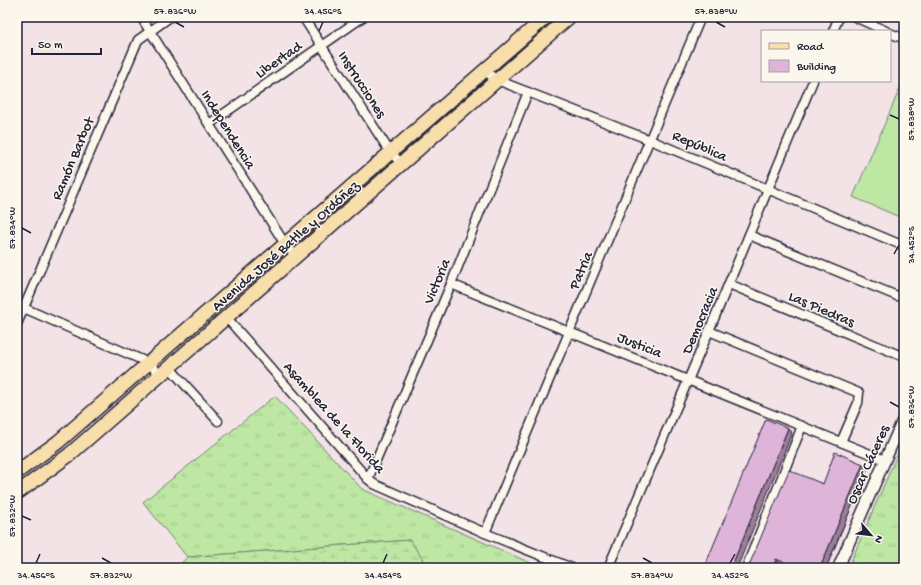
<svg xmlns="http://www.w3.org/2000/svg" width="921" height="585" font-family="'Gochi Hand',sans-serif">
<defs>
<pattern id="grass-tufts" width="24" height="20" patternUnits="userSpaceOnUse"><rect width="24" height="20" fill="#bde7a3"/><path d="M3 7l-1-3M5 7V3M7 7l1-3M15 17l-1-3M17 17v-4M19 17l1-3" fill="none" stroke="#a2c68d"/></pattern>
<pattern id="wetland-marsh" width="20" height="14" patternUnits="userSpaceOnUse"><rect width="20" height="14" fill="#bde7a3"/><path d="M1 5h8M5 5V1M11 12h8M15 12V8" fill="none" stroke="#a2c68d"/></pattern>
</defs>
<rect width="100%" height="100%" fill="#f3e3e6"/>
<filter id="ink" filterUnits="userSpaceOnUse"><feTurbulence type="fractalNoise" baseFrequency=".025" numOctaves="2"/><feDisplacementMap in="SourceGraphic" scale="8" xChannelSelector="R" yChannelSelector="G"/><feConvolveMatrix kernelMatrix="1 2 1 2 8 2 1 2 1" color-interpolation-filters="sRGB"/></filter>
<g filter="url(#ink)">
<g fill="url(#grass-tufts)" stroke="#70846f">
<polygon points="275,396 362,489 542,568 428,568 410,540 187,557 143,502"/>
<polygon points="904,439 904,568 848,568"/>
</g>
<polygon fill="url(#wetland-marsh)" stroke="#70846f" points="410,540 428,568 177,568 187,557"/>
<polygon fill="#bde7a3" stroke="#70846f" points="904,79 904,219 853,197"/>
<g fill="none" stroke-linecap="round" stroke-linejoin="round">
<defs>
<g id="minor">
<polyline points="141,17 285,244 296,256"/>
<polyline points="303,17 390,152 402,164"/>
<polyline points="855,17 886,31"/>
<polyline points="833,31 839,17"/>
<polyline points="890,33 904,39"/>
<polyline points="485,71 497,80 650,140 904,246"/>
<polyline points="209,124 363,17"/>
<polyline points="749,235 897,296 902,295 904,292"/>
<polyline points="451,284 885,460"/>
<polyline points="729,284 904,357"/>
<polyline points="17,305 149,363 160,375"/>
<polyline points="226,317 368,479 374,484 485,533 572,568"/>
<polyline points="17,324 138,40 170,17"/>
<polyline points="709,331 859,393 858,403 841,442"/>
<polyline points="169,367 218,421"/>
<polyline points="368,479 451,284 528,92"/>
<polyline points="485,533 701,17"/>
<polyline points="608,568 709,331 813,81"/>
<polyline points="746,568 802,426"/>
</g>
<polyline id="tertiary" points="838,568 904,417"/>
<g id="primary">
<polyline points="17,472 58,442 546,17"/>
<polyline points="17,493 69,455 569,17"/>
</g>
</defs>
<use href="#minor" stroke="#22223b" stroke-width="11"/>
<use href="#tertiary" stroke="#22223b" stroke-width="13"/>
<use href="#primary" stroke="#22223b" stroke-width="16"/>
<use href="#minor" stroke="#fbf7ec" stroke-width="8"/>
<use href="#tertiary" stroke="#fbf7ec" stroke-width="10"/>
<use href="#primary" stroke="#f8deab" stroke-width="13"/>
</g>
<polygon fill="#c09bbb" stroke="#22223b" points="863,464 867,470 826,568 788,568 781,565 748,568 823,484"/>
<g fill="#9c7e98" stroke="#22223b">
<polygon points="788,428 792,433 737,568 731,568"/>
<polygon points="863,464 867,470 826,568 820,568"/>
<polygon points="776,559 781,565 779,568 773,568"/>
</g>
<g fill="#dfb4d9" stroke="#22223b">
<polygon points="766,419 788,428 731,568 704,568"/>
<polygon points="835,452 863,464 820,568 798,568 776,559 773,568 748,568 789,470 823,484"/>
</g>
</g>
<path fill="none" stroke="#22223b" stroke-width="1.5" d="M175,22l9,5M716,22l9,5M319,31l4,-9M890,115l9,4M22,228l9,5M894,254l5,-9M890,402l9,5M22,516l9,4M102,558l9,5M643,558l9,5M36,563l4,-9M383,563l4,-9M730,563l5,-9"/>
<g text-anchor="middle" stroke-width="3" stroke-linejoin="round" paint-order="stroke">
<g font-size="15" fill="#22223b" stroke="#fbf7ec">
<text transform="translate(278 59) rotate(-35)" y="5">Libertad</text>
<text transform="translate(363 84) rotate(57)" y="5">Instrucciones</text>
<text transform="translate(229 129) rotate(58)" y="5">Independencia</text>
<text transform="translate(700 145) rotate(23)" y="5">República</text>
<text transform="translate(72 158) rotate(-67)" y="5">Ramón Barbot</text>
<text transform="translate(285 245) rotate(-41)" y="5">Avenida José Batlle y Ordóñez</text>
<text transform="translate(580 270) rotate(-67)" y="5">Patria</text>
<text transform="translate(436 281) rotate(-67)" y="5">Victoria</text>
<text transform="translate(822 308) rotate(23)" y="5">Las Piedras</text>
<text transform="translate(699 320) rotate(-67)" y="5">Democracia</text>
<text transform="translate(640 344) rotate(22)" y="5">Justicia</text>
<text transform="translate(335 417) rotate(48)" y="5">Asamblea de la Florida</text>
<text transform="translate(867 464) rotate(-66)" y="5">Oscar Cáceres</text>
</g>
</g>
<rect width="921" height="585" fill="none" stroke="#fbf7ec" stroke-width="44"/>
<rect x="761" y="30" width="130" height="52" fill="#fbf7ec" stroke="#a4a2a5"/>
<rect x="769" y="43" width="20" height="6" fill="#f8deab" stroke="#a4a2a5"/>
<text x="797" y="50" font-size="12" fill="#22223b">Road</text>
<rect x="769" y="60" width="20" height="12" fill="#dfb4d9" stroke="#a4a2a5"/>
<text x="797" y="70" font-size="12" fill="#22223b">Building</text>
<g transform="translate(871 535) rotate(118)" stroke="#fbf7ec" stroke-width="3" paint-order="stroke">
<path d="M0-3L7 15L0 10L-7 15Z" fill="#22223b"/>
<text y="-6" font-size="11" font-weight="bold" text-anchor="middle" fill="#22223b">N</text>
</g>
<path d="M32 48v6h69v-6" fill="none" stroke="#22223b" stroke-width="2"/>
<text x="38" y="48" font-size="12" fill="#22223b" stroke="#fbf7ec" stroke-width="3" paint-order="stroke">50 m</text>
<rect x="22" y="22" width="877" height="541" fill="none" stroke="#22223b" stroke-width="1.5"/>
<g font-size="10" text-anchor="middle" fill="#22223b">
<text x="175" y="14">57.836°W</text>
<text x="323" y="14">34.456°S</text>
<text x="716" y="14">57.838°W</text>
<text transform="translate(910 119) rotate(-90)" y="4">57.838°W</text>
<text transform="translate(11 228) rotate(-90)" y="4">57.834°W</text>
<text transform="translate(910 245) rotate(-90)" y="4">34.452°S</text>
<text transform="translate(910 407) rotate(-90)" y="4">57.836°W</text>
<text transform="translate(11 516) rotate(-90)" y="4">57.832°W</text>
<text x="36" y="578">34.456°S</text>
<text x="111" y="578">57.832°W</text>
<text x="383" y="578">34.454°S</text>
<text x="652" y="578">57.834°W</text>
<text x="730" y="578">34.452°S</text>
</g>
</svg>
